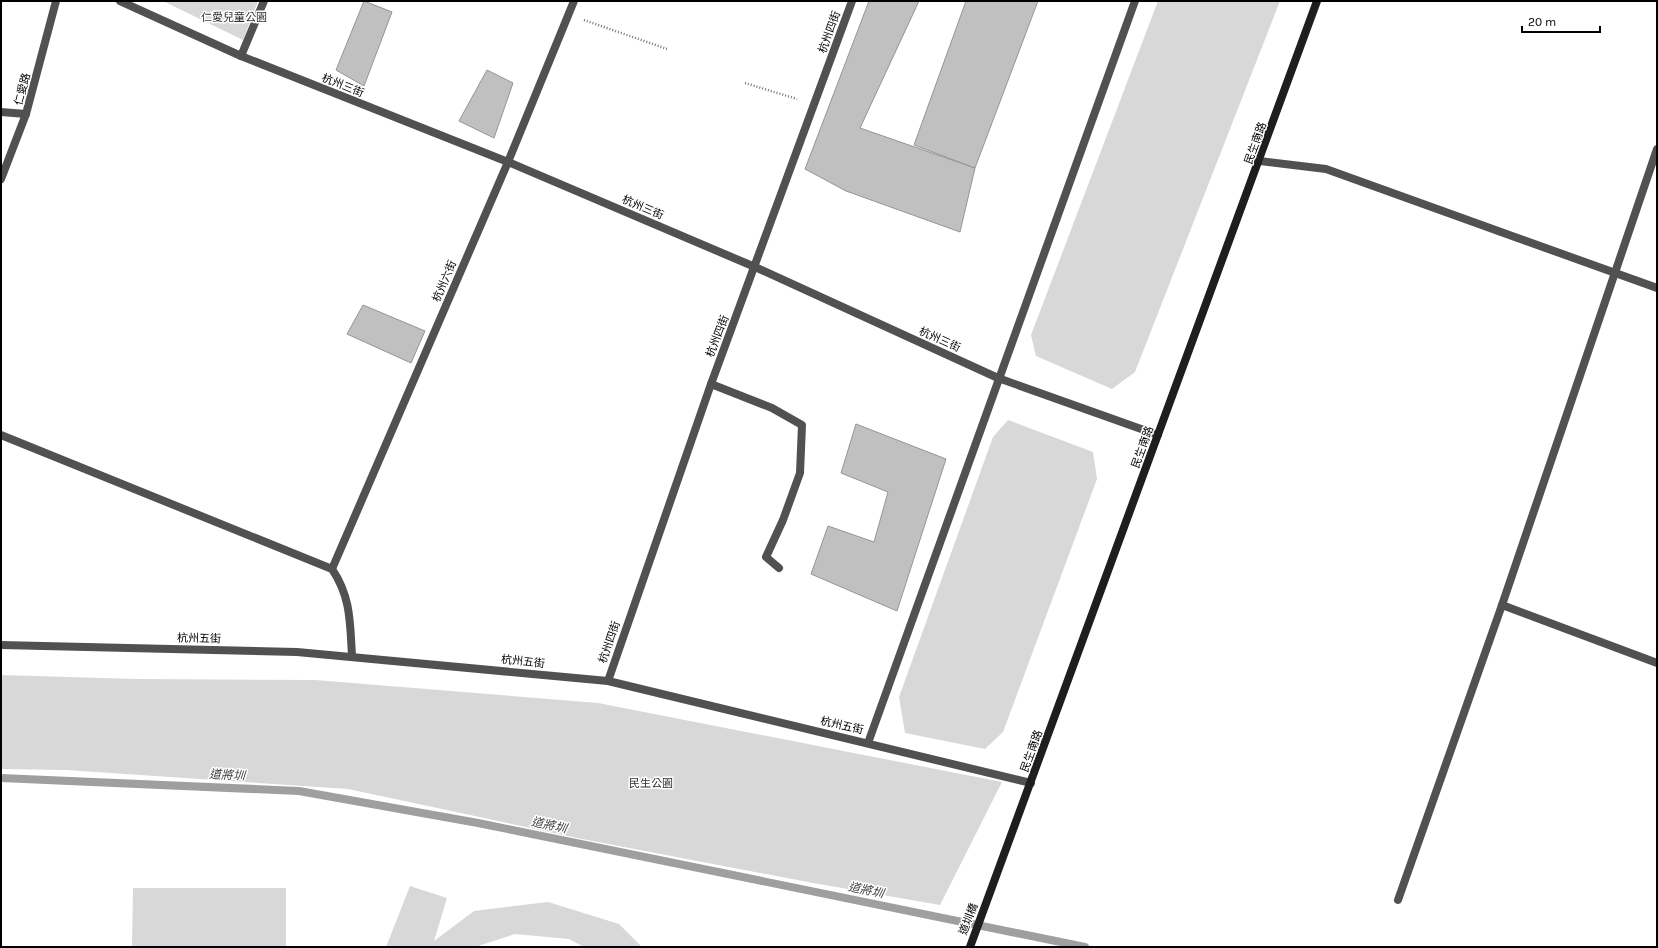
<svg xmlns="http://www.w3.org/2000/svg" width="1658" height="948" font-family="Karla,'Noto Sans TC',sans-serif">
<rect width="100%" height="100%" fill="#fff"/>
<g fill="#d8d8d8">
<polygon points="163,1 258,1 243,40"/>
<polygon points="1158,1 1280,1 1135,372 1112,389 1036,356 1031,335"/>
<polygon points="1008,420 1093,452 1097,479 1003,732 985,749 905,733 899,697 993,437"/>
<polygon points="1,675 136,679 315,680 598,703 1002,782 940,905 813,883 582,839 348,789 66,770 1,769"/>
<polygon points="410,886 447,898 434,941 474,911 548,902 619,924 642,947 584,947 569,939 515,934 475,947 386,947"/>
<polygon points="133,888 286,888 286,947 132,947"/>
</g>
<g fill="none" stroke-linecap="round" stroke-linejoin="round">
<polyline stroke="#9f9f9f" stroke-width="8" points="1,778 299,791 478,823 1085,947"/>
</g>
<g fill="#c0c0c0" stroke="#959595">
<polygon points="364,1 392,12 364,86 336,70"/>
<polygon points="869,1 919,1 860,128 975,168 960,232 846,191 805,169"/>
<polygon points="966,1 1038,1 975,168 914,145"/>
<polygon points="487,70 513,83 494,138 459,121"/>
<polygon points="363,305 425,331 411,363 347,334"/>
<polygon points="856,424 946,459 897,611 811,574 828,526 874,542 888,492 841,473"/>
</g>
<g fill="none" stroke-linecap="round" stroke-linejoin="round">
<g stroke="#737373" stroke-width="2.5" stroke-dasharray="1 2" stroke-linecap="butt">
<polyline points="584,20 667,49"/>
<polyline points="745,83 797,99"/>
</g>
<g stroke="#515151" stroke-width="8">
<polyline points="241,56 264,1"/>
<polyline points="1,112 26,114"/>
<polyline points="1260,161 1326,169 1657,288"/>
<polyline points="711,384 772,408 802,425 800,473 783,520 766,557 779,568"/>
<polyline points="332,569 508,162 574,1"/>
<polyline points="1502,605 1657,663"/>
<polyline points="608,681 711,384 852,1"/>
<polyline points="1398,900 1502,605 1657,149"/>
</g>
<g stroke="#515151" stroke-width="8">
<polyline points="120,1 241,56 508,162 755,267 998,378 1158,435"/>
<polyline points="1,179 26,114 56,1"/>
<path d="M1,435l331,134c19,28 18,54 20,87"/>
<polyline points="1,645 297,652 608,681 1031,783"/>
<polyline points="868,743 1135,1"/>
</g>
<polyline stroke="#1e1e1e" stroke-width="8" points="970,947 1317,1"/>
</g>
<g text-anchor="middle" stroke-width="3" stroke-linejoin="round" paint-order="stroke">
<g font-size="11" fill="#2f2f2f" stroke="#fff">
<text x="234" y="21">仁愛兒童公園</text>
<text x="651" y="787">民生公園</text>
</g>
<g font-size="11" fill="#000" stroke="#fff">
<text transform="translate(829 32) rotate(-70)" y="4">杭州四街</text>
<text transform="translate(343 85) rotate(22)" y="4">杭州三街</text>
<text transform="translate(22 89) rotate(-75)" y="4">仁愛路</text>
<text transform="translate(1255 143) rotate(-70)" y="4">民生南路</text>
<text transform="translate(643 207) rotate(23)" y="4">杭州三街</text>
<text transform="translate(444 281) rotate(-67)" y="4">杭州六街</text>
<text transform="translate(717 336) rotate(-69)" y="4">杭州四街</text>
<text transform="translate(940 339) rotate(24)" y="4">杭州三街</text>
<text transform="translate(1142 447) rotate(-70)" y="4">民生南路</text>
<text transform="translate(199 638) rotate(1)" y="4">杭州五街</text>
<text transform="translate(609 642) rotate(-71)" y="4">杭州四街</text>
<text transform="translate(523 661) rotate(6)" y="4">杭州五街</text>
<text transform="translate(842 725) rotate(13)" y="4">杭州五街</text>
<text transform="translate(1031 751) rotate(-70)" y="4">民生南路</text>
<text transform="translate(968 919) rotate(-69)" y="4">道圳橋</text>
</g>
<g font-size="12" font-style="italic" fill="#404040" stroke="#fff">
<text transform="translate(227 775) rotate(3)" y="4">道將圳</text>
<text transform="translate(549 825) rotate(12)" y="4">道將圳</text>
<text transform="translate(866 890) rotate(12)" y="4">道將圳</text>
</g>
</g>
<rect width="1658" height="948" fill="none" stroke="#000000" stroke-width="4"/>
<path d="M1522 26v6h78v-6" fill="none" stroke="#000000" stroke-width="2"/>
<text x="1528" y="26" font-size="12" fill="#000000" stroke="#ffffff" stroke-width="3" paint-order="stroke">20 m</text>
</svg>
